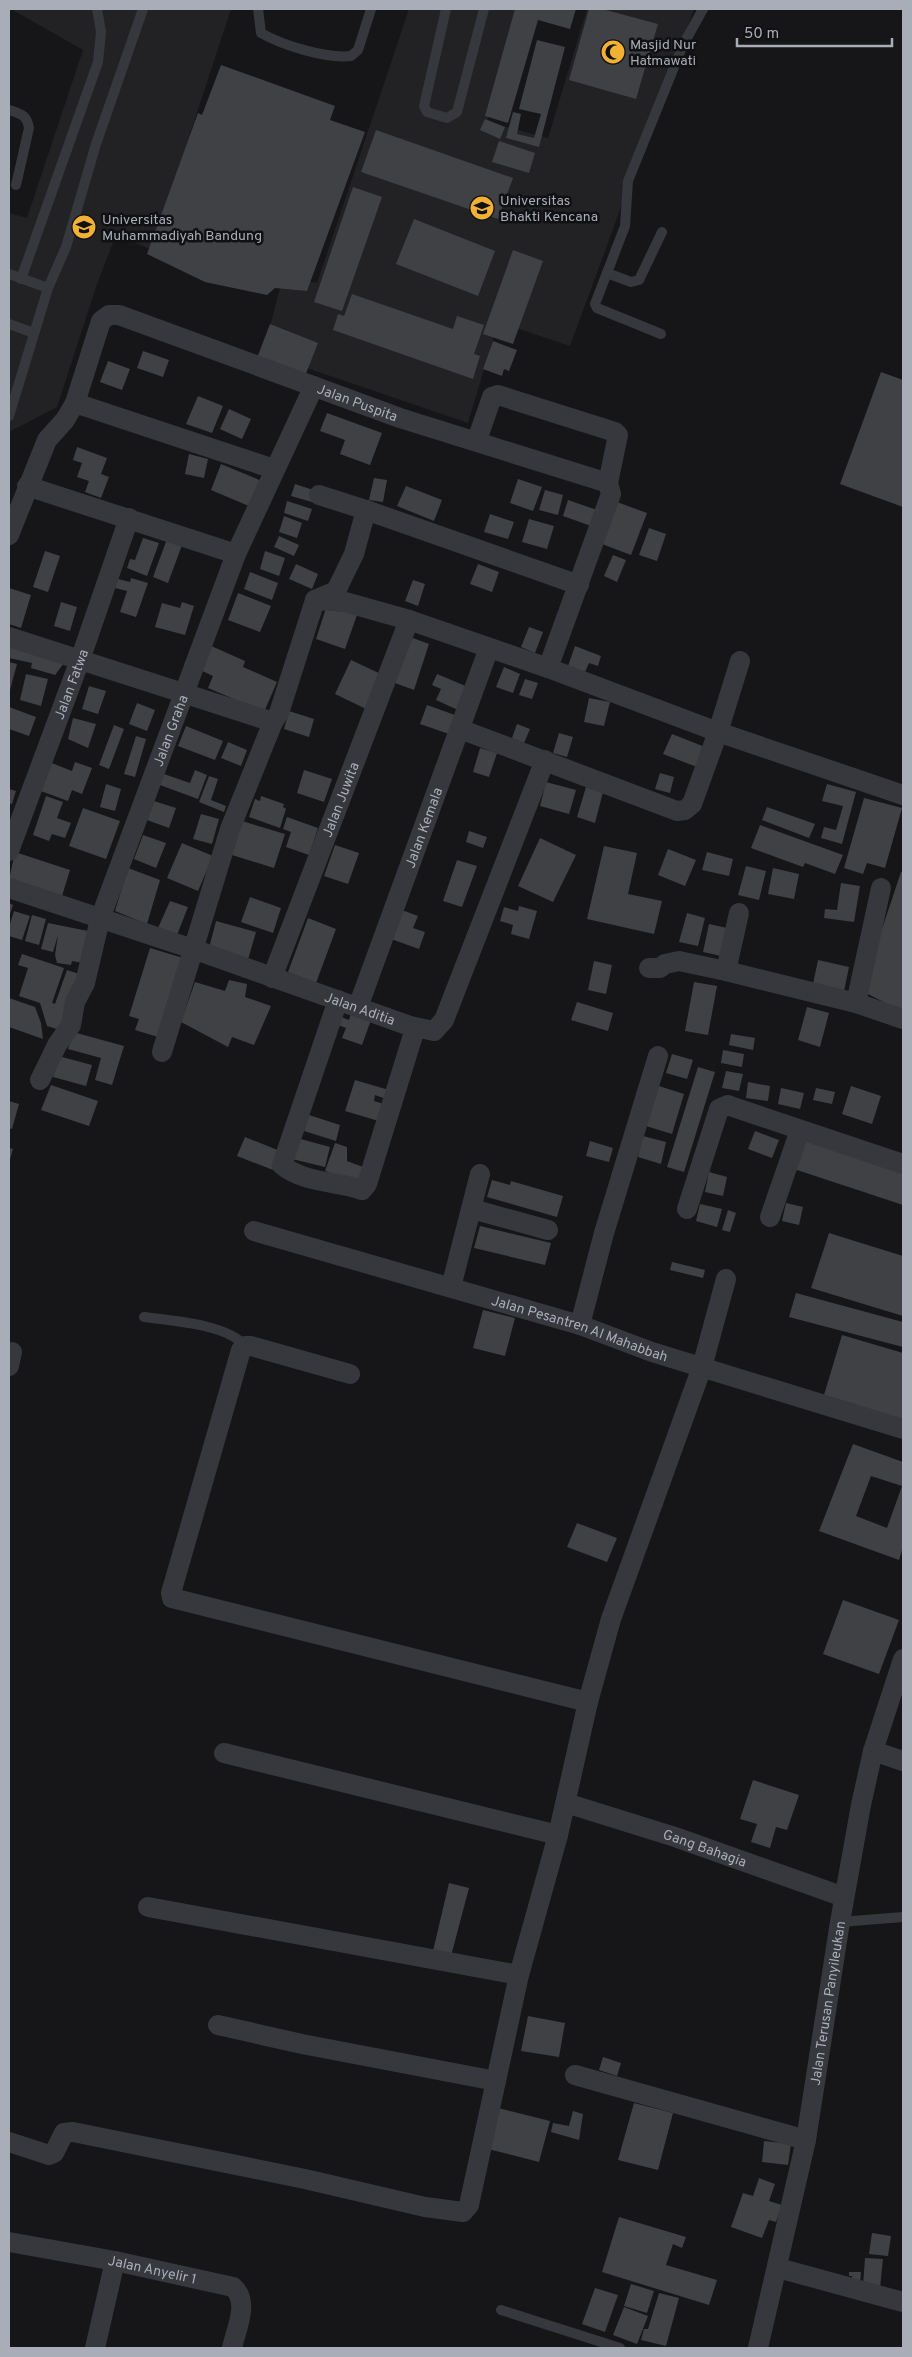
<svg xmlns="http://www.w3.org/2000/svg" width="912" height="2357" font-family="Overpass,sans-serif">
<rect width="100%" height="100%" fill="#161618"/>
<g fill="#222225">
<polygon points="11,9 231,9 152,250 116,235 97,284 57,407 9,432 9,213 27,218 83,50"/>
<polygon points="409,9 516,9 487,122 548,138 587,9 694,9 570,346 498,322 468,423 263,353 283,277 317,283"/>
</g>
<g fill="#404145" fill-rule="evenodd">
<polygon points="515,9 576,9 570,29 538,20 508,123 485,116"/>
<polygon points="589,9 602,9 658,24 636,99 569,80"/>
<polygon points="537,40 565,47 539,147 506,138 513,112 521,114 517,134 534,138 541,114 519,109"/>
<polygon points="221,65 335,106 330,120 365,132 307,291 275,288 267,295 205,282 147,254 198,113 202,115"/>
<polygon points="485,119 505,127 500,139 480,130"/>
<polygon points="376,130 513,178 498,219 361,172"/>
<polygon points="499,141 535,153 529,173 492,162"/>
<polygon points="353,187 382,197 342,311 314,302"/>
<polygon points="414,219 495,251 478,296 396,264"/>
<polygon points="513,250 543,261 513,344 483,334"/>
<polygon points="352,294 453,329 457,316 484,325 474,354 480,356 473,379 333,330 338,314 344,316"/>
<polygon points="270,324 318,343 305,376 257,358"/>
<polygon points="493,341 517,350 509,371 504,369 502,376 483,369"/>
<polygon points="143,351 169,360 163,377 137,368"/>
<polygon points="108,361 130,369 122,390 100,382"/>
<polygon points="881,372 903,380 903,507 840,484"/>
<polygon points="198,396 223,406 212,433 186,424"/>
<polygon points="229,409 251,419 242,439 220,429"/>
<polygon points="327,413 382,433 370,465 340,454 345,440 320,431"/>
<polygon points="77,447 107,458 101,474 109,477 101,498 85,492 89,481 77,477 82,463 73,460"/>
<polygon points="189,454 208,459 204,478 185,474"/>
<polygon points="221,464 262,481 251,507 211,490"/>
<polygon points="374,478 387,480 383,502 369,500"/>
<polygon points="518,479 542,487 533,511 510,503"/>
<polygon points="295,484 316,491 312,502 291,496"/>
<polygon points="406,486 442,500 434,521 397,506"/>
<polygon points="545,490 563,495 558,515 539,510"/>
<polygon points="568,500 597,510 591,526 563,516"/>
<polygon points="287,501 312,509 308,521 284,513"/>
<polygon points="617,502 647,513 631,555 602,544"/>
<polygon points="490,514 514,522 508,539 484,532"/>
<polygon points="284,516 302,523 297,538 279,532"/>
<polygon points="529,519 554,526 547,549 522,542"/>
<polygon points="649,528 666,534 657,561 639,555"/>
<polygon points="279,536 299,545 294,556 274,547"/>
<polygon points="143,538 159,543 147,576 127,568 130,559 135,560"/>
<polygon points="167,539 182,545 168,583 153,577"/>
<polygon points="45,551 60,556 48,592 33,587"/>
<polygon points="265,551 285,558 279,576 260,569"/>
<polygon points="613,555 626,560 617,582 604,576"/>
<polygon points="296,564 318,574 312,589 289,579"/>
<polygon points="478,564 499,572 492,592 470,584"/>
<polygon points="250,572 278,583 272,600 244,589"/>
<polygon points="131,578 148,583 136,617 120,612 127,591 115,588 118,579 130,582"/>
<polygon points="413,580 425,584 418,606 405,601"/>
<polygon points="9,588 31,595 21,628 9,624"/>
<polygon points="238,593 271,606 260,632 228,620"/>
<polygon points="61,602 77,607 70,631 54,626"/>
<polygon points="182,602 194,606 185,635 155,627 162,603 180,608"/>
<polygon points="327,605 357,615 345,649 316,639"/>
<polygon points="529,627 543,632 535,653 521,647"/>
<polygon points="410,637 429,644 414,690 395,683"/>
<polygon points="9,645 64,663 55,675 31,668 32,663 9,658"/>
<polygon points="209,645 245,661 243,667 277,682 264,712 208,688 213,676 198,669"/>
<polygon points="575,646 601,656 598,666 589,663 585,672 568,666"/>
<polygon points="351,660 383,675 366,709 335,694"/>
<polygon points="9,662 17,664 10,690 9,689"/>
<polygon points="504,667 520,674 513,693 496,687"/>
<polygon points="26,674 48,679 41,706 20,700"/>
<polygon points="437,674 468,687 458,710 436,700 441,689 432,685"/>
<polygon points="525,679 538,683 532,699 519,695"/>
<polygon points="89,686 106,691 98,714 82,709"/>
<polygon points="589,698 610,702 604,726 584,722"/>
<polygon points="137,703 155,710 147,731 129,724"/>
<polygon points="427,705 455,715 449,734 420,724"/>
<polygon points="9,707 36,717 29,736 9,729"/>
<polygon points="289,711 314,719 309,737 284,729"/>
<polygon points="73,718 96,724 88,748 68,739"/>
<polygon points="517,724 530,729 524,743 512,738"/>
<polygon points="114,725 124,729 109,769 99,765"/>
<polygon points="186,726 223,741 215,760 178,746"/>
<polygon points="559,733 573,737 567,757 553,753"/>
<polygon points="672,734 705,747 697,767 663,754"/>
<polygon points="136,736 146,739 135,777 124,774"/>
<polygon points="228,742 247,750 241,766 221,758"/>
<polygon points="480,748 497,753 489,777 473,772"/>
<polygon points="49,762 72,771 75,762 92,768 82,794 72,790 68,801 38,790"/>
<polygon points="195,770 207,775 198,799 157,784 161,773 190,783"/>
<polygon points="304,770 332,779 324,802 297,793"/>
<polygon points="660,773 674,777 670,793 655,789"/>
<polygon points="209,776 218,779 211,800 226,806 224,812 199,802"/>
<polygon points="546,782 576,790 569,814 540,806"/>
<polygon points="106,784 121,789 115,811 100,807"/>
<polygon points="827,784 856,792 842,844 821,838 824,827 836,830 843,806 822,801"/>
<polygon points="586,787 603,792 595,823 577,817"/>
<polygon points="9,789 16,791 12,804 9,803"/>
<polygon points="46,796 63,802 57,818 71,823 65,838 52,834 49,841 33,835"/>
<polygon points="261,796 284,804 283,807 286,809 280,828 249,817 255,799 260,801"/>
<polygon points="864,798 902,808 885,868 867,863 863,874 844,868"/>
<polygon points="154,801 176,808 169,828 147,820"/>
<polygon points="767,807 815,824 809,838 762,820"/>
<polygon points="83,808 120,821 106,859 69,846"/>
<polygon points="201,814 219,819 212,844 193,839"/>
<polygon points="287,817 318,828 309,855 286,847 291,832 283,829"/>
<polygon points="242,821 285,834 274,868 232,855"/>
<polygon points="760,825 843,855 835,874 805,863 803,867 751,848"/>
<polygon points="469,831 487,837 483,848 466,842"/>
<polygon points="143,835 166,843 156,868 134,859"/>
<polygon points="540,838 576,855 553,902 518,886"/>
<polygon points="182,843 213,856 198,891 167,878"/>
<polygon points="335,845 359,853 348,884 324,876"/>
<polygon points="604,846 637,853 628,894 662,901 654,934 587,919"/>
<polygon points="668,849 696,860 685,886 658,875"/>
<polygon points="15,852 70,870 62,896 9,880"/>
<polygon points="707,852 733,859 729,876 702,870"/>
<polygon points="457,860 477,866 462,907 443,901"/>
<polygon points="746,866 766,871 759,900 738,895"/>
<polygon points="128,868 160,880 147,924 115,911"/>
<polygon points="773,868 799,874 794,899 768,894"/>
<polygon points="901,872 903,872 903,1012 868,994 871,962"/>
<polygon points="841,883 860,886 854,922 824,918 825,909 837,910"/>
<polygon points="250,897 281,908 273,933 241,922"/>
<polygon points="170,901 188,907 177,935 158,928"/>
<polygon points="9,903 13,905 9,917"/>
<polygon points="519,906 537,911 529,939 511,934 513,925 500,921 504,907 518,911"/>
<polygon points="402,910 418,916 413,928 425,932 419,949 391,939"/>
<polygon points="14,911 30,916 22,940 9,936 9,927"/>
<polygon points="687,913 705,918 698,946 679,942"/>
<polygon points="32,915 46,919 39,945 25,941"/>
<polygon points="308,918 336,929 316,983 288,972"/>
<polygon points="216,921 256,932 247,963 208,952"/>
<polygon points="48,923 88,931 83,963 72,961 71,965 57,963 55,955 58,935 53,952 41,949"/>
<polygon points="709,924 727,928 721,956 703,952"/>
<polygon points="150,948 183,958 158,1037 135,1030 139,1019 129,1016"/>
<polygon points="22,954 64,968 52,1003 55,1004 67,970 79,974 63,1031 47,1026 40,1003 19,996 28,968 18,965"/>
<polygon points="818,960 849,967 844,991 813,984"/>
<polygon points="594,961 612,965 606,994 588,990"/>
<polygon points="229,980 247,984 245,997 271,1006 254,1045 232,1037 228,1047 181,1022 195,982 225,991"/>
<polygon points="694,982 717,986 708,1035 685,1031"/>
<polygon points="9,998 35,1007 41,1023 43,1039 9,1027"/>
<polygon points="577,1002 613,1013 608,1031 571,1020"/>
<polygon points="807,1007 829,1013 820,1047 798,1040"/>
<polygon points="351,1013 371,1020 362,1045 342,1038 346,1028 338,1025 341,1017 349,1020"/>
<polygon points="73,1032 124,1046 112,1085 95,1080 101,1058 68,1049"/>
<polygon points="731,1034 755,1038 753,1050 729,1045"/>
<polygon points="723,1050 744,1054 742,1067 721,1063"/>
<polygon points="672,1054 693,1060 687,1079 666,1073"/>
<polygon points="58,1056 92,1065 86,1086 53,1077"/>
<polygon points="698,1067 715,1072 684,1172 667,1167"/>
<polygon points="726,1071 743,1074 739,1091 722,1088"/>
<polygon points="355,1080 389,1090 386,1099 375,1095 374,1101 387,1105 382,1122 345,1111"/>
<polygon points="748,1082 770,1086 768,1101 746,1098"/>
<polygon points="51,1085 98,1101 89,1126 41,1110"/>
<polygon points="659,1086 684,1094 672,1134 646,1126"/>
<polygon points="851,1086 881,1096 872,1124 842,1114"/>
<polygon points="781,1088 804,1093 800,1109 778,1104"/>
<polygon points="816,1088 835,1092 832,1104 813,1100"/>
<polygon points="9,1101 19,1104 12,1129 9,1128"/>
<polygon points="309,1115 340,1125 336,1141 304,1131"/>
<polygon points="755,1131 779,1140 772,1158 748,1149"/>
<polygon points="643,1136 666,1142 661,1164 638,1157"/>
<polygon points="245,1137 280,1151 273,1170 237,1156"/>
<polygon points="297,1138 330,1147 325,1167 292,1159"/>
<polygon points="804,1139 903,1172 903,1205 794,1169"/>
<polygon points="590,1141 613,1148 609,1162 586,1156"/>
<polygon points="335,1143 347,1147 347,1161 363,1167 357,1183 325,1171"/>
<polygon points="9,1148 13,1149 9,1163"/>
<polygon points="709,1172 727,1177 723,1196 705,1192"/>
<polygon points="492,1180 510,1185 511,1181 563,1196 557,1217 487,1197"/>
<polygon points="786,1203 803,1207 799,1225 782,1221"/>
<polygon points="700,1204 722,1209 717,1227 696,1221"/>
<polygon points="728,1210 736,1213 730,1232 722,1230"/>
<polygon points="480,1226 551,1243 545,1265 474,1248"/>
<polygon points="829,1233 903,1256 903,1316 811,1288"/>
<polygon points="672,1262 705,1270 703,1278 670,1270"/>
<polygon points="796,1293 903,1322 903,1347 789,1317"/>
<polygon points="483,1310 515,1318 505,1356 473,1348"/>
<polygon points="842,1335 903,1353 903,1420 824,1395"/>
<path d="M853,1444l50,18v85l-4,13 -80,-29zM871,1476l31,10 -15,42 -31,-12z"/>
<polygon points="577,1523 617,1538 607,1562 567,1547"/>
<polygon points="843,1600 899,1620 879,1674 823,1654"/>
<polygon points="753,1780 799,1795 787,1830 776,1827 770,1848 751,1842 757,1824 740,1819"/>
<polygon points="449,1883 469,1888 451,1956 433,1951"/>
<polygon points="528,2016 565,2023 559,2057 521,2051"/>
<polygon points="603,2057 621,2063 617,2076 599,2070"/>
<polygon points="634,2103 673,2113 658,2170 618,2160"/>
<polygon points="498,2108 550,2121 539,2162 488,2149"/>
<polygon points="573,2111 583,2114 579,2140 551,2132 553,2123 569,2126"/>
<polygon points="764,2141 791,2144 788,2165 762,2162"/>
<polygon points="759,2178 775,2184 769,2201 782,2205 776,2222 769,2220 762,2238 731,2227 743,2193 753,2196"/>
<polygon points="619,2217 686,2237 682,2248 673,2244 666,2265 717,2280 709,2305 602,2272"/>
<polygon points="872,2233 891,2236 888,2256 869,2254"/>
<polygon points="865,2258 883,2259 880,2288 863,2286"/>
<polygon points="849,2272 861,2272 860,2285 852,2284 852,2276 849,2276"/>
<polygon points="631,2284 654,2291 647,2313 624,2306"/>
<polygon points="595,2288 618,2295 605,2332 582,2324"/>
<polygon points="659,2293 679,2298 666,2346 641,2340 644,2329 648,2329"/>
<polygon points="624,2307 648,2316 637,2344 613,2335"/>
</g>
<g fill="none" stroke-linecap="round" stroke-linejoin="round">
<g stroke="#37383d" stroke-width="10">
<path d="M258,9l3,24c21,12 65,26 90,23l7,-6 13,-41"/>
<polyline points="446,9 424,106 427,112 447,118 457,112 484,9"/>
<path d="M9,110c12,4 18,5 20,18l-13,57"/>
<polyline points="607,273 631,282 639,280 662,232"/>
<polyline points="9,274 48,288"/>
<polyline points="21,279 98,62 101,32 97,9"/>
<polyline points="9,324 34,333"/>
<polyline points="661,334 597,308 595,304 625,226 628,181 683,45 703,9"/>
<polyline points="9,416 48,288 66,247 96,144 143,9"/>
<path d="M144,1317c28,4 83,7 101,29"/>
<polyline points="840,1922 903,1917"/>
<polyline points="501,2310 620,2348"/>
</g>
<g stroke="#37383d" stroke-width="20">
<path id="s1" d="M75,403l26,-82 8,-6h10l281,103 208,65"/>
<polyline points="477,440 492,397 498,395 615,432 618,435 608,483 611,494 548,668"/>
<polyline points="27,486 236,554"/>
<polyline points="319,495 366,510"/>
<polyline points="9,535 47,440 65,420 75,403 274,469"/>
<polyline points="315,600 345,602 409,620 548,668 718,732 903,795"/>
<polyline points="9,637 273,722 230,829 162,1052"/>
<polyline points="273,722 279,713 315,600 336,591 354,554 366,510 579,585"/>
<polyline points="460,729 677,811 685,810 692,804 718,732 740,661"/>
<path id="s2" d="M9,851l71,-191 49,-142"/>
<path id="s3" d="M9,888l184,61 217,77 24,5 10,-11 101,-260"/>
<polyline points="649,968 660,968 665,964 679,961 726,971 856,1003 903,1019"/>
<polyline points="726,971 739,913"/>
<path id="s4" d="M272,978l137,-358"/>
<path d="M338,1000l-56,165c22,18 54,16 80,25l5,-6 47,-152 -4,-6"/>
<polyline points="856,1003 881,888"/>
<path id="s5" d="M358,1007l131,-359"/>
<path id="s6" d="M40,1080l17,-35 14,-20 4,-23 10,-19 15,-64 136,-365 78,-168"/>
<polyline points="472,1209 548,1230"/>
<polyline points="687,1209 719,1109 728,1105 733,1107 903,1164"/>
<polyline points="770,1217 800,1130"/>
<path id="s7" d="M254,1231l326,94 72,27 251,77"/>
<polyline points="451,1287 480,1174"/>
<polyline points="580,1325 604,1233 658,1056"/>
<polyline points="9,1366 12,1352"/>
<polyline points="350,1374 251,1346 245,1346 241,1350 171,1593 172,1598 588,1702"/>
<polyline points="873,1751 903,1761"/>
<polyline points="224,1753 558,1835"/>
<path id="s8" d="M566,1803l109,34 169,60"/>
<polyline points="148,1907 519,1975"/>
<polyline points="218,2025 302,2044 496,2081"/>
<polyline points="575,2075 806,2140"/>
<polyline points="9,2142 49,2155 54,2153 64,2133 73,2132 305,2179 425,2207 463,2212 469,2205 519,1975 558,1835 588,1702 611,1619 702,1367 726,1279"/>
<path id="s9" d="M9,2242l106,19 118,26c17,15 3,42 -1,61"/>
<polyline points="778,2268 903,2302"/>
<polyline points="95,2348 115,2261"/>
<path id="s10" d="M758,2348l48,-208 34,-218 21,-117 12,-54 30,-92"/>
</g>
</g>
<defs>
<symbol id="mosque-disc" viewBox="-11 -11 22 22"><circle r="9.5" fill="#f2b134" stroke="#111113"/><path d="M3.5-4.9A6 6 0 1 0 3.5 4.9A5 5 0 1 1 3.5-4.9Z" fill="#111"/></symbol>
<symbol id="university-disc" viewBox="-11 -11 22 22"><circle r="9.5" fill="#f2b134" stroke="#111113"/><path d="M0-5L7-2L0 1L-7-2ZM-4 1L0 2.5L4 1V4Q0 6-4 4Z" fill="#111"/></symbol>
</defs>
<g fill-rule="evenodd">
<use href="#mosque-disc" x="599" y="38" width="28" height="28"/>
<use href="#university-disc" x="468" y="194" width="28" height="28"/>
<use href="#university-disc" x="70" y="213" width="28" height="28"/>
</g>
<g text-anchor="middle" stroke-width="5" stroke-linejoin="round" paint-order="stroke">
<g font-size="14" fill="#a8adb8" stroke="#111113" text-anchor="start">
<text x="630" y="49">Masjid Nur<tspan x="630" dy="16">Hatmawati</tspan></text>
<text x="500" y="205">Universitas<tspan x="500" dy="16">Bhakti Kencana</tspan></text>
<text x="102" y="224">Universitas<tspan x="102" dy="16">Muhammadiyah Bandung</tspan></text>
</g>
<g font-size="14" fill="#a8adb8" stroke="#111113">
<text dy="5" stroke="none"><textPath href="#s1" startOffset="360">Jalan Puspita</textPath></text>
<text dy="5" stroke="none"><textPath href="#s2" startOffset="178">Jalan Fatwa</textPath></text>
<text dy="5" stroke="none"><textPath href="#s6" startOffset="375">Jalan Graha</textPath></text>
<text dy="5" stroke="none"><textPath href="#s4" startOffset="191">Jalan Juwita</textPath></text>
<text dy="5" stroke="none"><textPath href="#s5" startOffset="191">Jalan Kemala</textPath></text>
<text dy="5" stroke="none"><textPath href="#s3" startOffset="371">Jalan Aditia</textPath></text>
<text dy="5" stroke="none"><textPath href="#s7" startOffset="340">Jalan Pesantren Al Mahabbah</textPath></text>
<text dy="5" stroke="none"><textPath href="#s8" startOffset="146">Gang Bahagia</textPath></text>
<text dy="5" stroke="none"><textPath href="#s10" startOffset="352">Jalan Terusan Panyileukan</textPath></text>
<text dy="5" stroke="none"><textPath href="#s9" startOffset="146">Jalan Anyelir 1</textPath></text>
</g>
</g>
<rect width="912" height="2357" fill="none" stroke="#a8adb8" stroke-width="20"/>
<path d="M737 38v8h155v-8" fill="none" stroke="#a8adb8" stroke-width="2.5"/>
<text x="744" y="38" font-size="15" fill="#a8adb8" stroke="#111113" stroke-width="4" paint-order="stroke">50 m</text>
</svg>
